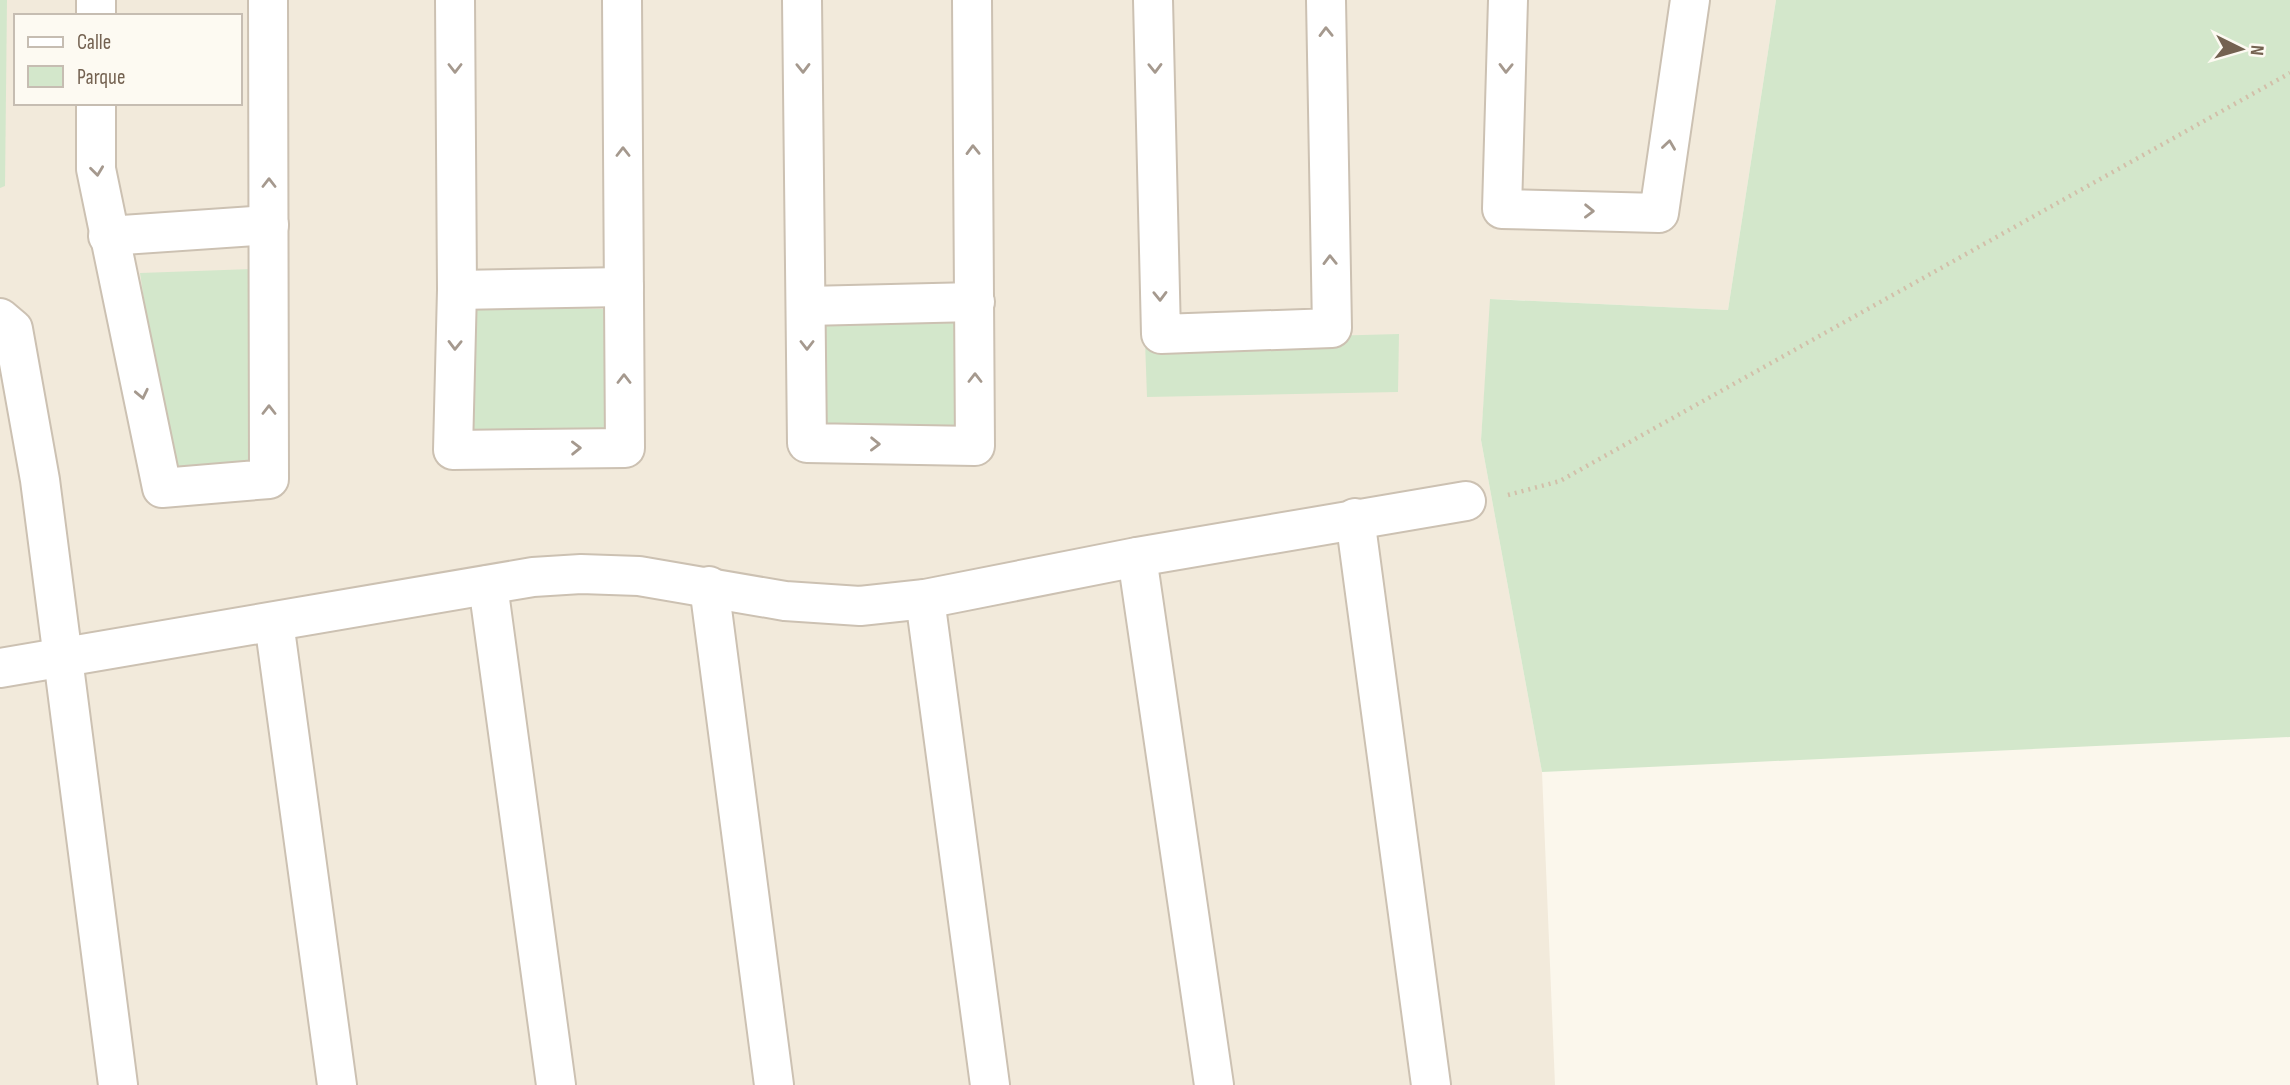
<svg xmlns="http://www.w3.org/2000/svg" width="2290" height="1085" font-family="'Sofia Sans Condensed',sans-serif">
<rect width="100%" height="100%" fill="#fbf7ec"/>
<path fill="#f2eadb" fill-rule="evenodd" d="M0,0h1776l-48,310 -237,-11 -10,141 61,332 13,313h-1555zM16,16h224v87h-224z"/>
<g fill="#d3e7cb">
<polygon points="0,0 7,0 5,186 0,188"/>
<polygon points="1776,0 2290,0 2290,737 1542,772 1481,440 1490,299 1728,310"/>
<polygon points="252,269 258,467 179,475 153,362 140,273"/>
<polygon points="469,307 608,309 606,440 468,438"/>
<polygon points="817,316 966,318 965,437 814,435"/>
<polygon points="1399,334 1398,392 1147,397 1145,341"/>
</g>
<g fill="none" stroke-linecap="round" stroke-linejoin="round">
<defs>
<g id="minor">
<polyline points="96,0 96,16"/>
<polyline points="455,0 457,290 453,450 625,448 622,0"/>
<polyline points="802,0 807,443 975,446 972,0"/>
<polyline points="1153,0 1161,334 1332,328 1326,0"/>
<polyline points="1508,0 1502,209 1659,213 1690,0"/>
<polyline points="96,103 96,169 162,488 269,479 268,0"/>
<polyline points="108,236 269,225"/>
<polyline points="457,290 624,287"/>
<polyline points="807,306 975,302"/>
<polyline points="0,318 13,329 40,480 118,1085"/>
<polyline points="1355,518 1431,1085"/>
<polyline points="1137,557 1214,1085"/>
<polyline points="488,585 556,1085"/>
<polyline points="709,586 774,1085"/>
<polyline points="925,599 990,1085"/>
<polyline points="274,622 337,1085"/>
<polyline points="0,668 533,577 581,574 639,576 785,601 860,606 925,599 1137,557 1466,501"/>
</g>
</defs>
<use href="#minor" stroke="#ccc1b2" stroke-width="42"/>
<polyline stroke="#d2bfa9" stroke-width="4.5" stroke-dasharray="2 5" stroke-linecap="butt" points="1508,495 1560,481 2290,73"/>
<use href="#minor" stroke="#fff" stroke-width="38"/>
</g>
<defs><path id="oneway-chevron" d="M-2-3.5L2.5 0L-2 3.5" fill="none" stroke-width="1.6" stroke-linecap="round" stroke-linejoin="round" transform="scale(1.75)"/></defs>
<g stroke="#a5998e">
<use href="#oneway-chevron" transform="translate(1326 32) rotate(-91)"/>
<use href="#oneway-chevron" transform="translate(455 68) rotate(90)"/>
<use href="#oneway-chevron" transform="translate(803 68) rotate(89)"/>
<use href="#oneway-chevron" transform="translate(1155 68) rotate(89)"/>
<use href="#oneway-chevron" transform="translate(1506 68) rotate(91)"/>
<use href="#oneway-chevron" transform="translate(1669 145) rotate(-82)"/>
<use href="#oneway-chevron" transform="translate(973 150) rotate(-91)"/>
<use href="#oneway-chevron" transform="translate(623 152) rotate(-90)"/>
<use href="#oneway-chevron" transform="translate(97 171) rotate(83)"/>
<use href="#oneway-chevron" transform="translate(269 183) rotate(-90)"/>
<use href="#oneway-chevron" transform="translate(1589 211) rotate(1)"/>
<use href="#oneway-chevron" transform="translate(1330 260) rotate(-91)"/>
<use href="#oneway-chevron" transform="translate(1160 296) rotate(89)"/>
<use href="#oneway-chevron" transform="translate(455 345) rotate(91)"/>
<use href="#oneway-chevron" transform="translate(807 345) rotate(90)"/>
<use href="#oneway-chevron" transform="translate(975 378) rotate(-90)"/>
<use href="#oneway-chevron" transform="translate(624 379) rotate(-90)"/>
<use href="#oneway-chevron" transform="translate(142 394) rotate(78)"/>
<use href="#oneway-chevron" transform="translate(269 410) rotate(-90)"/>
<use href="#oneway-chevron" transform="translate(875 444) rotate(1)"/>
<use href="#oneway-chevron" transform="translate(576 448) rotate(-1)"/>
</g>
<rect x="14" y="14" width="228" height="91" fill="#fdfaf2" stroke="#c6bdb2" stroke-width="2"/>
<rect x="28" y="37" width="35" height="10" fill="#ffffff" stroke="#c6bdb2" stroke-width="2"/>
<text x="77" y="49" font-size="21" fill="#746251">Calle</text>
<rect x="28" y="66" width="35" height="21" fill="#d3e7cb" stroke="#c6bdb2" stroke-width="2"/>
<text x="77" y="84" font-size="21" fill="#746251">Parque</text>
<g transform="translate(2241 49) rotate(95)" stroke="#fdfaf2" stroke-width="5" paint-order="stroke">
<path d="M0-5L12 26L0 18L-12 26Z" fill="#746251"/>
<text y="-10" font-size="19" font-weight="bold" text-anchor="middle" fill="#746251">N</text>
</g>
</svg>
